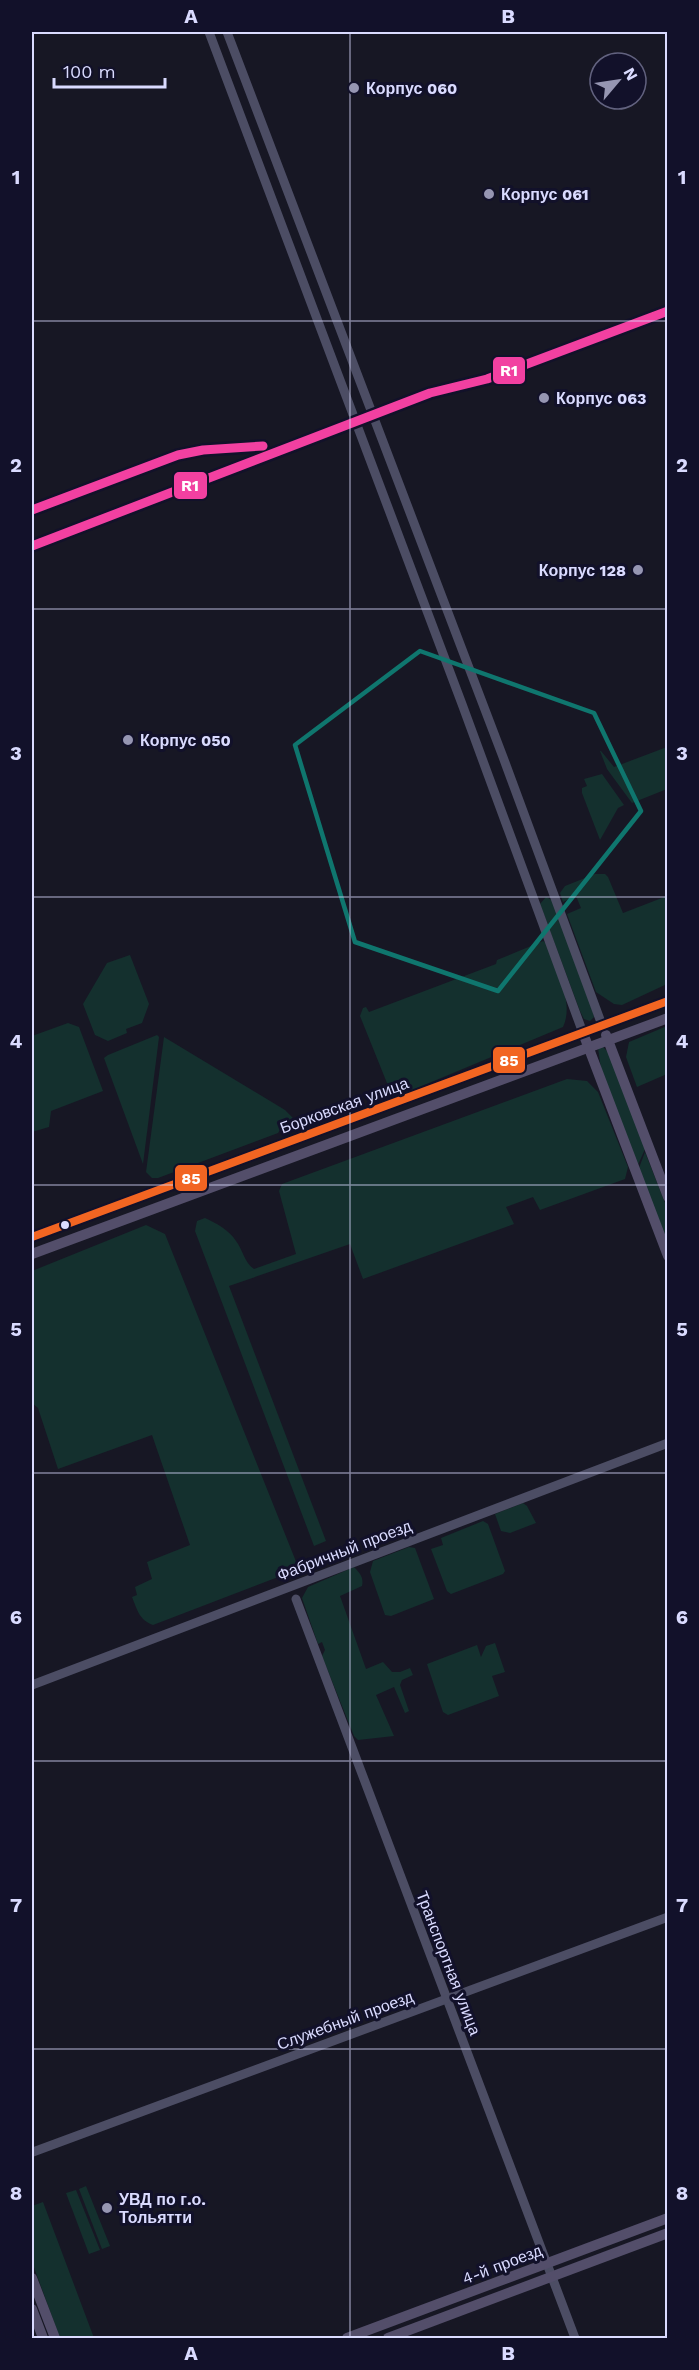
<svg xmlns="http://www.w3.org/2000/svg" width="699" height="2370" font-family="'Work Sans',sans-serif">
<rect width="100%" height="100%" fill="#171724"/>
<g fill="#14302e">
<polygon points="667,747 667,789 632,803 607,769 600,751 601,751 614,767"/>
<polygon points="602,774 624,805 618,808 600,840 582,793 582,788 587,786 584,779"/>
<polygon points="595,874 605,874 608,877 623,913 667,896 667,984 622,1005 614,1004 596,992 567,914 581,908 576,896 563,902 560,893 565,886"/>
<polygon points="546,897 552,900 593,1012 594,1017 590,1021 584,1019 580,1011 540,904"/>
<path d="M543,941l3,2c9,26 29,58 17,84l-170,71 -33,-82 3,-8 3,-1 3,5 127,-48 1,-4z"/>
<polygon points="130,955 149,1004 142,1023 126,1029 127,1033 108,1041 95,1035 83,1004 107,963"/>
<polygon points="68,1023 79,1027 103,1091 51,1111 49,1127 32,1132 32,1036"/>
<polygon points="667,1026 667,1074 637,1087 626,1057 629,1042"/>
<polygon points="157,1035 159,1037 143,1164 104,1058 108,1055"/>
<polygon points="164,1037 285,1110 295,1120 282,1127 278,1133 158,1178 152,1178 146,1172"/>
<polygon points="602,1046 609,1053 645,1149 638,1165 601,1069 598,1048"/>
<path d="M567,1079l20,2 11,11 30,75 -3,12 -85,31 -7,-13 -27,10 8,17 -151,55 -13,-35 -121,42 97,255 -12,5 -119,-315 2,-10 8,-3c11,5 24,12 31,23 7,9 8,21 18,28l42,-15 -17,-63 3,-7z"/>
<polygon points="645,1152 667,1208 667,1244 639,1168"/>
<path d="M146,1225l19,9 134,335 -146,56c-14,-5 -16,-16 -21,-28l5,-2 -2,-8 17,-8 -5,-17 43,-17 -38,-110 -94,34 -20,-61 -6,-5v-132z"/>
<polygon points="523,1503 527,1506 536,1523 510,1533 501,1531 495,1514"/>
<polygon points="483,1521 488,1524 505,1571 503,1574 451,1594 447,1591 431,1549 443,1545 441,1538"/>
<polygon points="409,1547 415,1548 434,1599 391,1616 385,1615 370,1572 373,1561"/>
<path d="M354,1567c6,6 10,11 8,19l-22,10 26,73 17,-7 9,10h8l10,-4 3,7 -11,5 -2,5 9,26 -4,2 -11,-26 -18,8 18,41 -36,4 -4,-4 -32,-80 3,-6 -3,-8 -4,2 -16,-46 6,-11z"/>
<polygon points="495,1643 505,1672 492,1676 499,1696 448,1715 443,1712 427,1664 477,1645 481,1657 486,1646"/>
<polygon points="86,2186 110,2246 102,2249 79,2189"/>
<polygon points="76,2190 100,2250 89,2254 66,2193"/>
<polygon points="43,2202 94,2338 60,2338 32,2262 32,2206"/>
</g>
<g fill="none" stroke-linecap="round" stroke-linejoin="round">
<g stroke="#4c4d64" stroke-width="9">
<polyline points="209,32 462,704 583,1033"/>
<polyline points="227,32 503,757 602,1025"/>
<polyline points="296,1599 575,2338"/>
<polyline points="32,1685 668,1443"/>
<polyline points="33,2152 668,1917"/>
</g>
<g stroke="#534e6a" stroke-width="10">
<polyline points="583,1033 668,1256"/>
<polyline points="606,1035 668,1197"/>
<polyline points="32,1237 668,1001"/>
<polyline points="32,1254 668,1018"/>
<polyline points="32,2278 55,2338"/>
<polyline points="32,2309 43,2338"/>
<polyline points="347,2338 668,2218"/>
<polyline points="388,2338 668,2233"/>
</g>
<defs>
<polyline id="bus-1" points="32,1237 668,1001"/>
</defs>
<use href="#bus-1" stroke="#12112a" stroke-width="12"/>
<use href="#bus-1" stroke="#f26522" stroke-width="8"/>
<defs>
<g id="rail-1">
<polyline points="32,510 178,455 203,450 263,446"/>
<polyline points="32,546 430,393 487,379 668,311"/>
</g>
</defs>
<use href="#rail-1" stroke="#12112a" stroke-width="14"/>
<use href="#rail-1" stroke="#f240a1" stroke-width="9"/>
</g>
<path fill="none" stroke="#0f766e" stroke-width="4.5" stroke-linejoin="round" d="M420,651l174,62 47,98 -143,180 -143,-49 -60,-197z"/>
<path fill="none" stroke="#dadbff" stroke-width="1.5" stroke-opacity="0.55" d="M350,32v2306M32,321h636M32,609h636M32,897h636M32,1185h636M32,1473h636M32,1761h636M32,2049h636"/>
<g fill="#9696b2" stroke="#12112a" stroke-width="2">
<circle cx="354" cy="88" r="6"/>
<circle cx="489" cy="194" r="6"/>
<circle cx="544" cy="398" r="6"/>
<circle cx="638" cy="570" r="6"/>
<circle cx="128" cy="740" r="6"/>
<circle cx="107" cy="2208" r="6"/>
</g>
<circle fill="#dadbff" stroke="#12112a" stroke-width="2" cx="65" cy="1225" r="5"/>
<g text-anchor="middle" stroke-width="6" stroke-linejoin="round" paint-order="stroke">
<g font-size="16" font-weight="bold" fill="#dadbff" stroke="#12112a" text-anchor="start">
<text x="366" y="94">Корпус 060</text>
<text x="501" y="200">Корпус 061</text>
<text x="556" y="404">Корпус 063</text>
<text x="626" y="576" text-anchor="end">Корпус 128</text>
<text x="140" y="746">Корпус 050</text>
<text x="119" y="2205">УВД по г.о.<tspan x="119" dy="18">Тольятти</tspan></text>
</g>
<g font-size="16" fill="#dadbff" stroke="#12112a">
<text transform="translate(344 1105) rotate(-20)" y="6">Борковская улица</text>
<text transform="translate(344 1550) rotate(-21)" y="6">Фабричный проезд</text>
<text transform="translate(449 1963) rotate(69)" y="6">Транспортная улица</text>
<text transform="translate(345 2020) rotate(-20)" y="6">Служебный проезд</text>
<text transform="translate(502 2264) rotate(-21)" y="6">4-й проезд</text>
</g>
</g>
<g stroke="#12112a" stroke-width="2">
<rect x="492" y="356" width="34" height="29" rx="6" fill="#f240a1"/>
<rect x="173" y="471" width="35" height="29" rx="6" fill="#f240a1"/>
<rect x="492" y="1046" width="34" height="28" rx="6" fill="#f26522"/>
<rect x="174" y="1164" width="34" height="28" rx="6" fill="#f26522"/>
</g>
<g font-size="16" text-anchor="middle" font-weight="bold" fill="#fff">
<text x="509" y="376">R1</text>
<text x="190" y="491">R1</text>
<text x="509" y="1066">85</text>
<text x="191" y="1184">85</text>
</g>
<rect width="699" height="2370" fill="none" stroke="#12112a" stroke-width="66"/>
<g transform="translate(618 81) rotate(61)"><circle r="28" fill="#12112a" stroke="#62627f" stroke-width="1.5"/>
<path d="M0-4.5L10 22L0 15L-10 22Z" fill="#9696b2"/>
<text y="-9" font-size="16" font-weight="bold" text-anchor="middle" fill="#dadbff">N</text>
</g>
<path d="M54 78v9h111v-9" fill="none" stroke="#dadbff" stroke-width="3"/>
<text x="63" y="78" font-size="18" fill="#dadbff" stroke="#12112a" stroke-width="4.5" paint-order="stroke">100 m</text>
<rect x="33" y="33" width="633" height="2304" fill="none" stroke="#dadbff" stroke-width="2"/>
<g font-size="20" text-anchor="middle" font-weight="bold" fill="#dadbff">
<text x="191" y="23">A</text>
<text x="508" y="23">B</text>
<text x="16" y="184">1</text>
<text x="682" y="184">1</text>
<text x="16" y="472">2</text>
<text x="682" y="472">2</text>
<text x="16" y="760">3</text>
<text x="682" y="760">3</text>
<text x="16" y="1048">4</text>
<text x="682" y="1048">4</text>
<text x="16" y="1336">5</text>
<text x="682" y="1336">5</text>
<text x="16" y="1624">6</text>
<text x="682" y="1624">6</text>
<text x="16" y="1912">7</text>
<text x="682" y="1912">7</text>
<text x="16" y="2200">8</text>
<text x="682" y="2200">8</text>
<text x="191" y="2360">A</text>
<text x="508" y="2360">B</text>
</g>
</svg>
